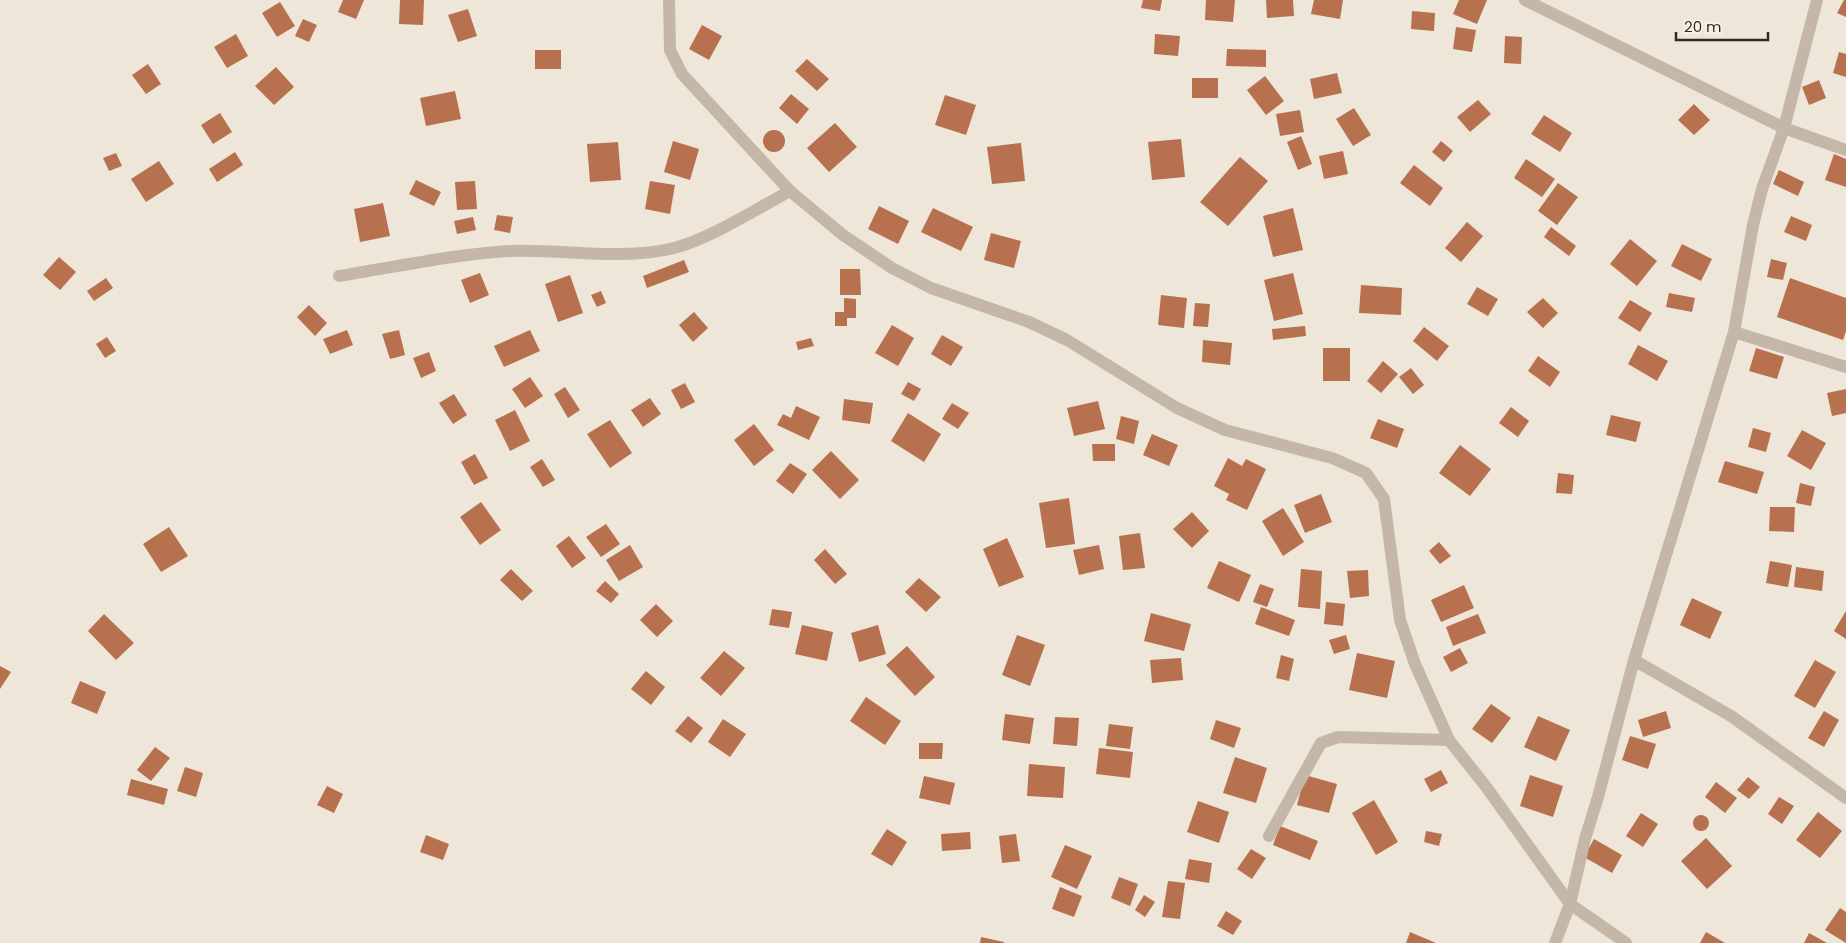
<svg xmlns="http://www.w3.org/2000/svg" width="1846" height="943" font-family="Poppins,sans-serif">
<rect width="100%" height="100%" fill="#ede6d9"/>
<g fill="#b7714e">
<polygon points="343,0 364,0 356,19 338,12"/>
<polygon points="400,0 424,0 423,25 399,24"/>
<polygon points="1143,0 1162,0 1160,11 1141,8"/>
<polygon points="1206,0 1235,0 1233,22 1205,20"/>
<polygon points="1266,0 1293,0 1294,16 1267,18"/>
<polygon points="1314,0 1343,0 1340,19 1311,14"/>
<polygon points="1459,0 1487,0 1477,24 1453,14"/>
<polygon points="1844,0 1846,0 1846,17 1837,13"/>
<polygon points="280,2 295,26 277,37 262,13"/>
<polygon points="468,9 477,36 458,42 448,15"/>
<polygon points="1412,11 1435,13 1434,31 1411,29"/>
<polygon points="303,19 317,25 309,42 295,36"/>
<polygon points="702,25 722,36 709,60 689,49"/>
<polygon points="1456,27 1476,30 1472,52 1453,49"/>
<polygon points="236,34 248,56 227,68 214,47"/>
<polygon points="1155,34 1180,36 1178,56 1154,54"/>
<polygon points="1505,36 1522,37 1521,64 1504,63"/>
<polygon points="1227,49 1266,50 1266,67 1226,66"/>
<rect x="535" y="50" width="26" height="19"/>
<polygon points="1839,52 1846,54 1846,77 1833,73"/>
<polygon points="807,59 829,79 817,91 795,71"/>
<polygon points="148,64 161,84 146,94 132,75"/>
<polygon points="276,67 294,87 274,105 255,86"/>
<polygon points="1337,73 1342,93 1314,99 1310,79"/>
<polygon points="1265,76 1284,101 1266,115 1247,90"/>
<rect x="1192" y="78" width="26" height="20"/>
<polygon points="1819,80 1826,98 1809,105 1802,87"/>
<polygon points="455,91 461,119 426,126 420,98"/>
<polygon points="791,94 809,109 797,124 779,108"/>
<polygon points="945,95 976,105 966,135 935,125"/>
<polygon points="1478,100 1491,114 1470,132 1457,117"/>
<polygon points="1694,104 1710,120 1694,135 1678,120"/>
<polygon points="1354,108 1371,135 1353,146 1336,119"/>
<polygon points="1300,110 1304,132 1280,136 1276,114"/>
<polygon points="220,113 232,132 213,144 201,125"/>
<polygon points="1544,115 1572,133 1560,152 1531,134"/>
<polygon points="835,123 857,147 829,172 807,148"/>
<circle cx="774" cy="141" r="11"/>
<polygon points="1301,136 1312,164 1298,170 1287,142"/>
<polygon points="1181,139 1185,177 1152,180 1148,142"/>
<polygon points="673,141 699,149 690,180 664,172"/>
<polygon points="1441,141 1453,151 1444,162 1432,152"/>
<polygon points="618,142 621,180 590,182 587,144"/>
<polygon points="1021,143 1025,181 992,184 987,147"/>
<polygon points="1343,151 1348,174 1324,179 1319,156"/>
<polygon points="235,152 243,165 217,182 209,169"/>
<polygon points="116,153 122,166 109,171 103,158"/>
<polygon points="1834,154 1846,159 1846,187 1825,180"/>
<polygon points="1240,157 1268,181 1228,226 1200,202"/>
<polygon points="1526,159 1555,179 1542,197 1514,178"/>
<polygon points="159,161 174,184 146,202 131,179"/>
<polygon points="1414,165 1443,188 1430,206 1400,183"/>
<polygon points="1779,170 1804,182 1798,196 1773,184"/>
<polygon points="416,180 441,192 434,206 409,194"/>
<polygon points="475,181 477,209 457,210 455,182"/>
<polygon points="650,181 675,185 670,214 645,209"/>
<polygon points="1558,183 1578,197 1557,225 1538,211"/>
<polygon points="383,203 390,236 360,242 354,209"/>
<polygon points="879,206 909,221 898,244 868,229"/>
<polygon points="933,208 973,227 961,251 921,232"/>
<polygon points="1293,208 1303,250 1273,257 1263,216"/>
<polygon points="497,215 513,217 510,233 494,230"/>
<polygon points="1791,216 1812,225 1806,241 1784,232"/>
<polygon points="473,217 476,230 457,234 454,221"/>
<polygon points="1467,222 1483,236 1461,262 1445,248"/>
<polygon points="1551,227 1576,246 1569,256 1544,237"/>
<polygon points="991,233 1021,241 1014,268 984,260"/>
<polygon points="1630,239 1657,261 1637,286 1610,264"/>
<polygon points="1682,244 1712,259 1701,281 1671,266"/>
<polygon points="59,257 76,272 60,290 43,275"/>
<polygon points="1771,259 1787,263 1783,280 1767,277"/>
<polygon points="684,260 689,272 647,288 643,276"/>
<polygon points="840,269 860,269 861,295 840,295"/>
<polygon points="480,273 489,295 470,303 461,280"/>
<polygon points="1293,273 1303,314 1274,321 1264,280"/>
<polygon points="570,275 583,313 558,322 545,284"/>
<polygon points="106,278 113,288 94,301 87,291"/>
<polygon points="1790,278 1846,298 1846,331 1843,340 1777,317"/>
<polygon points="1361,285 1402,288 1401,315 1359,313"/>
<polygon points="1477,287 1498,299 1488,316 1467,304"/>
<polygon points="601,291 606,303 597,307 591,295"/>
<polygon points="1669,293 1695,298 1692,312 1666,307"/>
<polygon points="1161,295 1187,298 1184,328 1158,325"/>
<polygon points="844,298 856,299 856,318 847,318 847,326 835,326 835,312 844,312"/>
<polygon points="1543,298 1558,313 1543,328 1527,312"/>
<polygon points="1630,300 1652,313 1640,332 1618,318"/>
<polygon points="1195,303 1210,304 1208,327 1193,326"/>
<polygon points="309,305 327,323 315,336 297,317"/>
<polygon points="694,312 708,328 693,342 679,325"/>
<polygon points="892,325 914,338 898,366 875,353"/>
<polygon points="1305,326 1306,336 1273,340 1272,329"/>
<polygon points="1424,327 1449,346 1437,361 1413,341"/>
<polygon points="347,330 353,345 330,354 323,339"/>
<polygon points="399,330 405,355 390,359 382,334"/>
<polygon points="530,330 540,351 504,367 494,346"/>
<polygon points="942,335 963,347 951,366 931,354"/>
<polygon points="107,337 116,351 105,358 96,344"/>
<polygon points="811,338 814,346 798,350 796,342"/>
<polygon points="1203,340 1232,343 1230,365 1202,362"/>
<polygon points="1638,345 1668,361 1657,381 1628,364"/>
<rect x="1323" y="348" width="27" height="33"/>
<polygon points="1756,348 1784,357 1777,379 1749,371"/>
<polygon points="429,352 436,371 421,378 413,358"/>
<polygon points="1538,356 1560,372 1550,387 1528,371"/>
<polygon points="1383,361 1398,374 1381,393 1367,381"/>
<polygon points="1411,368 1424,385 1413,394 1399,377"/>
<polygon points="530,377 543,396 525,408 512,389"/>
<polygon points="908,382 921,389 914,401 901,394"/>
<polygon points="685,383 695,402 681,409 671,390"/>
<polygon points="565,387 580,410 568,418 554,394"/>
<polygon points="1846,389 1846,413 1832,416 1827,393"/>
<polygon points="454,394 467,415 453,424 439,403"/>
<polygon points="650,398 661,414 643,427 631,410"/>
<polygon points="844,399 873,403 870,424 842,420"/>
<polygon points="1098,401 1105,429 1074,436 1067,408"/>
<polygon points="952,403 969,413 958,429 942,419"/>
<polygon points="796,406 820,417 809,440 777,425 783,414 791,418"/>
<polygon points="1511,407 1529,421 1518,437 1499,423"/>
<polygon points="515,410 530,441 510,451 495,420"/>
<polygon points="908,413 941,434 924,462 891,441"/>
<polygon points="1611,415 1641,422 1636,442 1606,435"/>
<polygon points="1121,416 1139,421 1134,444 1116,439"/>
<polygon points="1378,419 1404,429 1397,448 1370,438"/>
<polygon points="610,420 632,453 610,468 587,434"/>
<polygon points="754,424 774,450 754,466 734,440"/>
<polygon points="1753,428 1771,433 1766,452 1748,447"/>
<polygon points="1802,430 1826,443 1811,470 1787,456"/>
<polygon points="1152,434 1178,445 1169,466 1143,455"/>
<polygon points="1092,444 1115,444 1115,461 1093,461"/>
<polygon points="1460,445 1491,469 1470,496 1439,473"/>
<polygon points="831,451 859,480 840,499 812,470"/>
<polygon points="475,454 488,478 474,485 461,462"/>
<polygon points="1228,458 1242,466 1246,459 1266,469 1247,510 1226,500 1229,494 1214,486"/>
<polygon points="542,459 555,480 543,487 530,467"/>
<polygon points="1725,461 1764,472 1757,494 1718,482"/>
<polygon points="790,463 807,474 793,494 776,481"/>
<polygon points="1558,473 1574,475 1572,494 1556,493"/>
<polygon points="1800,483 1815,487 1811,506 1796,503"/>
<polygon points="1321,494 1332,522 1305,533 1294,505"/>
<polygon points="1069,498 1075,544 1046,548 1039,503"/>
<polygon points="481,502 501,530 480,545 460,517"/>
<polygon points="1770,507 1795,507 1794,532 1769,531"/>
<polygon points="1283,508 1304,542 1283,556 1262,521"/>
<polygon points="1192,512 1209,531 1192,548 1173,529"/>
<polygon points="606,524 620,544 601,557 586,537"/>
<polygon points="169,527 188,556 161,572 143,544"/>
<polygon points="1140,533 1145,568 1123,570 1119,536"/>
<polygon points="569,536 586,558 572,568 556,546"/>
<polygon points="1007,538 1024,577 999,587 983,549"/>
<polygon points="1439,542 1451,556 1440,564 1429,551"/>
<polygon points="630,545 643,567 619,581 606,560"/>
<polygon points="1099,545 1104,569 1079,575 1073,550"/>
<polygon points="825,549 847,574 835,584 814,560"/>
<polygon points="1219,561 1251,575 1239,602 1207,588"/>
<polygon points="1770,561 1792,565 1788,587 1766,583"/>
<polygon points="1796,567 1824,571 1822,591 1794,587"/>
<polygon points="511,569 533,591 522,601 500,580"/>
<polygon points="1301,569 1322,571 1320,609 1298,607"/>
<polygon points="1368,570 1369,596 1350,598 1347,571"/>
<polygon points="919,578 941,597 926,612 905,592"/>
<polygon points="605,581 619,594 611,603 596,591"/>
<polygon points="1260,584 1274,589 1267,607 1253,602"/>
<polygon points="1464,585 1474,608 1441,622 1431,600"/>
<polygon points="1692,598 1722,612 1710,639 1680,625"/>
<polygon points="1326,602 1345,604 1343,626 1324,624"/>
<polygon points="656,604 673,621 657,637 640,620"/>
<polygon points="1261,607 1295,620 1289,636 1255,624"/>
<polygon points="772,609 792,612 789,628 769,625"/>
<polygon points="1846,611 1846,639 1834,631"/>
<polygon points="1151,613 1191,624 1184,651 1144,641"/>
<polygon points="104,614 134,643 116,660 88,631"/>
<polygon points="1478,614 1486,633 1453,646 1446,627"/>
<polygon points="802,625 833,632 827,661 795,654"/>
<polygon points="878,625 886,654 859,662 851,633"/>
<polygon points="1017,635 1045,645 1030,686 1002,675"/>
<polygon points="1346,635 1350,649 1334,654 1329,640"/>
<polygon points="907,646 935,677 915,696 886,665"/>
<polygon points="1460,648 1468,663 1451,672 1443,657"/>
<polygon points="724,651 745,668 721,696 700,678"/>
<polygon points="1357,653 1395,661 1387,698 1349,690"/>
<polygon points="1281,655 1294,659 1289,681 1276,678"/>
<polygon points="1181,658 1183,680 1152,683 1150,660"/>
<polygon points="1815,660 1836,672 1815,708 1794,696"/>
<polygon points="0,666 11,672 0,689"/>
<polygon points="646,671 665,687 651,705 631,689"/>
<polygon points="80,681 106,692 97,714 71,703"/>
<polygon points="866,697 901,721 885,745 850,721"/>
<polygon points="1491,704 1511,718 1492,743 1472,729"/>
<polygon points="1666,711 1671,728 1643,737 1638,720"/>
<polygon points="1824,711 1839,720 1824,747 1808,738"/>
<polygon points="1005,714 1034,718 1030,744 1002,740"/>
<polygon points="688,716 703,728 691,743 675,731"/>
<polygon points="1538,716 1570,730 1556,761 1524,747"/>
<polygon points="1055,717 1079,718 1077,746 1053,744"/>
<polygon points="723,719 746,734 730,757 708,742"/>
<polygon points="1216,720 1241,728 1234,748 1210,739"/>
<polygon points="1109,724 1133,727 1130,749 1106,746"/>
<polygon points="1630,736 1656,744 1648,769 1622,760"/>
<polygon points="919,743 943,743 942,759 919,759"/>
<polygon points="155,747 170,758 151,781 137,770"/>
<polygon points="1099,748 1133,752 1130,778 1096,774"/>
<polygon points="1235,757 1267,768 1256,803 1223,793"/>
<polygon points="1029,764 1065,767 1063,798 1027,796"/>
<polygon points="185,767 203,773 196,797 177,791"/>
<polygon points="1441,770 1448,783 1431,792 1424,779"/>
<polygon points="1305,775 1337,784 1329,813 1297,805"/>
<polygon points="1530,775 1563,786 1553,817 1520,806"/>
<polygon points="924,776 955,783 950,805 919,798"/>
<polygon points="1748,777 1760,787 1749,799 1737,790"/>
<polygon points="131,779 168,789 164,805 127,795"/>
<polygon points="1716,782 1737,798 1725,813 1705,797"/>
<polygon points="327,786 343,794 334,813 317,805"/>
<polygon points="1779,797 1794,806 1782,824 1768,814"/>
<polygon points="1374,800 1398,842 1376,855 1352,813"/>
<polygon points="1198,801 1229,812 1219,843 1187,832"/>
<polygon points="1818,812 1842,831 1820,858 1796,840"/>
<polygon points="1641,813 1658,824 1643,847 1626,836"/>
<circle cx="1701" cy="823" r="8"/>
<polygon points="1280,826 1318,841 1310,860 1273,845"/>
<polygon points="887,829 907,842 892,866 871,854"/>
<polygon points="1426,831 1442,834 1439,846 1424,842"/>
<polygon points="970,832 971,849 942,851 941,834"/>
<polygon points="1016,834 1020,861 1002,863 999,836"/>
<polygon points="426,835 449,844 443,860 420,852"/>
<polygon points="1706,838 1732,866 1707,889 1681,861"/>
<polygon points="1594,839 1622,855 1612,873 1584,857"/>
<polygon points="1065,845 1092,856 1077,889 1051,877"/>
<polygon points="1251,849 1266,858 1252,879 1237,869"/>
<polygon points="1189,859 1212,863 1209,883 1185,879"/>
<polygon points="1119,877 1138,884 1130,906 1111,898"/>
<polygon points="1168,881 1185,883 1180,919 1162,917"/>
<polygon points="1060,887 1082,896 1074,917 1052,909"/>
<polygon points="1144,895 1155,902 1145,917 1135,910"/>
<polygon points="1840,908 1846,912 1846,943 1825,930"/>
<polygon points="1226,911 1242,921 1233,935 1217,926"/>
<polygon points="1410,932 1436,943 1406,943"/>
<polygon points="1706,932 1725,943 1700,943"/>
<polygon points="1809,933 1827,943 1804,943"/>
<polygon points="981,937 1004,942 1004,943 980,943"/>
</g>
<g fill="none" stroke-linecap="round" stroke-linejoin="round">
<g stroke="#c4b7a7" stroke-width="12">
<polyline points="669,0 670,50 682,74 790,191 843,235 892,268 931,288 1029,322 1067,340 1177,408 1225,430 1332,458 1366,473 1384,499 1400,620 1415,664 1449,740 1487,788 1570,904 1626,943"/>
<polyline points="1525,0 1784,128 1846,150"/>
<path d="M339,276c57,-9 115,-22 173,-25 54,-2 108,10 162,-3 34,-8 84,-40 116,-57"/>
<polyline points="1734,332 1846,367"/>
<polyline points="1634,660 1731,716 1846,798"/>
<polyline points="1269,836 1321,743 1338,737 1449,740"/>
<polyline points="1555,943 1570,904 1585,839 1598,797 1634,660 1734,332 1753,225 1762,189 1784,128 1817,0"/>
</g>
</g>
<path d="M1676 32v8h92v-8" fill="none" stroke="#312b26" stroke-width="2.5"/>
<text x="1684" y="32" font-size="15" fill="#312b26" stroke="#f6f0e5" stroke-width="4" paint-order="stroke">20 m</text>
</svg>
